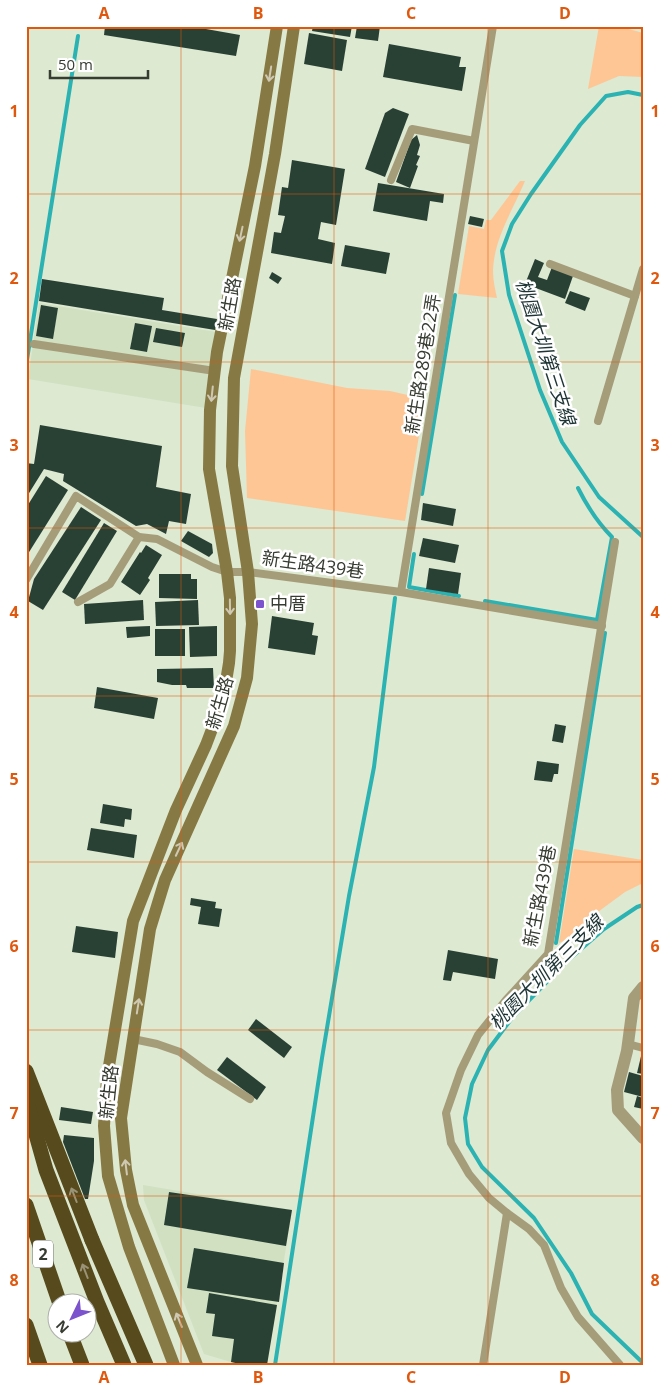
<svg xmlns="http://www.w3.org/2000/svg" width="669" height="1391" font-family="'Open Sans','Noto Sans TC',sans-serif">
<rect width="100%" height="100%" fill="#dde9d0"/>
<g fill="#d0e0c0">
<polygon points="39,303 216,332 206,408 28,379"/>
<polygon points="143,1185 292,1210 267,1365 244,1365 231,1362 204,1354 144,1200"/>
</g>
<g fill="#fec695">
<polygon points="599,26 618,26 643,33 643,77 619,76 588,89"/>
<path d="M520,181h5c-12,29 -31,57 -32,90 0,9 2,18 4,27l-39,-4 11,-68 15,3 2,-9h5z"/>
<polygon points="251,369 347,388 390,391 425,399 405,521 247,498 245,431"/>
<polygon points="574,849 643,860 643,883 625,892 591,917 575,936 559,943"/>
</g>
<g fill="none" stroke-linecap="round" stroke-linejoin="round">
<g stroke="#2bb2b2" stroke-width="4">
<polyline points="643,95 628,92 606,96 580,125 531,194 512,224 502,251 509,295 540,390 562,442 599,497 643,537"/>
<polyline points="26,366 78,36"/>
<polyline points="422,494 455,295"/>
<polyline points="414,554 409,587 459,596"/>
<path d="M485,601l112,19 15,-83c-15,-15 -25,-31 -34,-49"/>
<polyline points="643,905 637,907 604,929 565,963 512,1018 488,1050 472,1084 465,1118 468,1144 482,1167 534,1218 571,1273 592,1314 643,1363"/>
<polyline points="556,943 605,633"/>
<polyline points="275,1365 322,1058 349,896 374,767 395,598"/>
</g>
</g>
<g fill="#294135">
<polygon points="105,26 189,26 240,35 236,56 104,35"/>
<polygon points="313,26 352,26 350,37 312,31"/>
<polygon points="357,26 380,26 378,41 355,38"/>
<polygon points="309,33 347,40 342,71 304,64"/>
<polygon points="389,44 461,57 459,67 466,67 462,91 383,77"/>
<polygon points="393,108 409,114 385,177 365,169 385,113"/>
<polygon points="417,135 420,145 417,155 420,156 416,165 418,166 410,188 396,182 411,140"/>
<polygon points="292,160 345,169 336,225 321,222 318,239 335,243 332,264 271,253 274,232 281,233 285,216 278,215 282,187 288,188"/>
<polygon points="378,183 444,194 443,203 430,201 427,221 373,211"/>
<polygon points="470,216 484,219 482,227 468,224"/>
<polygon points="345,245 390,253 386,274 341,266"/>
<polygon points="535,259 544,263 538,277 547,280 552,267 573,276 565,299 525,284"/>
<polygon points="272,272 282,278 278,284 269,278"/>
<polygon points="42,279 164,298 162,310 217,319 215,330 39,301"/>
<polygon points="570,291 590,298 585,311 565,303"/>
<polygon points="41,305 58,308 53,339 36,336"/>
<polygon points="135,323 152,326 147,352 130,349"/>
<polygon points="156,328 185,333 182,347 153,342"/>
<polygon points="40,425 162,446 156,487 191,494 186,524 169,521 166,534 147,524 136,526 63,481 64,474 44,469 26,498 26,463 34,464"/>
<polygon points="46,476 68,490 26,557 26,508"/>
<polygon points="423,503 456,509 453,526 421,520"/>
<polygon points="81,507 101,520 43,610 28,601 34,579"/>
<polygon points="104,523 117,531 75,600 62,592"/>
<polygon points="188,531 212,544 213,553 209,557 181,541"/>
<polygon points="423,538 459,545 455,563 419,556"/>
<polygon points="146,545 162,555 148,578 150,580 140,595 121,582 140,552 141,553"/>
<polygon points="429,568 461,573 458,594 426,589"/>
<polygon points="159,574 191,574 191,579 197,579 197,599 159,598"/>
<polygon points="143,600 144,620 85,624 84,604"/>
<polygon points="198,600 199,625 156,626 155,602"/>
<polygon points="272,616 314,623 312,635 318,636 315,655 268,648"/>
<polygon points="150,626 150,636 127,638 126,627"/>
<polygon points="217,626 217,656 190,657 189,627"/>
<rect x="155" y="629" width="30" height="27"/>
<polygon points="213,668 214,688 187,688 186,685 172,685 157,682 157,669"/>
<polygon points="97,687 158,698 154,719 94,708"/>
<polygon points="555,724 566,726 563,743 552,741"/>
<polygon points="537,761 559,764 558,774 554,774 552,782 534,780"/>
<polygon points="103,804 132,809 131,820 125,819 124,827 100,823"/>
<polygon points="91,828 137,835 134,858 87,850"/>
<polygon points="191,898 216,902 215,908 222,909 219,927 198,924 201,907 190,905"/>
<polygon points="76,926 118,932 115,958 72,952"/>
<polygon points="448,950 498,959 495,979 453,972 451,981 443,980"/>
<polygon points="256,1019 292,1047 284,1058 248,1030"/>
<polygon points="642,1052 643,1053 643,1074 637,1073"/>
<polygon points="227,1057 266,1087 257,1100 217,1070"/>
<polygon points="629,1072 643,1076 643,1097 624,1092"/>
<polygon points="637,1096 643,1098 643,1109 634,1107"/>
<polygon points="61,1107 93,1112 91,1124 59,1120"/>
<polygon points="64,1135 94,1138 94,1161 88,1199 85,1199 63,1142"/>
<polygon points="169,1192 292,1210 286,1246 164,1225"/>
<polygon points="194,1248 284,1263 279,1302 187,1288"/>
<polygon points="209,1293 277,1305 267,1365 244,1365 231,1362 234,1339 212,1336 215,1314 206,1313"/>
</g>
<g fill="none" stroke-linecap="round" stroke-linejoin="round">
<g stroke="#a59c7a" stroke-width="8">
<polyline points="391,180 412,129 474,141"/>
<polyline points="550,264 635,296"/>
<polyline points="34,344 215,371"/>
<polyline points="598,421 643,269"/>
<polyline points="26,580 76,496 139,537 157,539 212,567 227,572 248,572 401,592 602,626"/>
<polyline points="401,592 493,26"/>
<polyline points="78,602 110,584 139,537"/>
<polyline points="133,1039 157,1044 180,1052 207,1072 250,1099"/>
<polyline points="628,1044 643,1048"/>
<polyline points="507,1213 489,1198 469,1174 451,1143 446,1113 461,1070 478,1035 506,1000 548,954 615,542"/>
<polyline points="483,1365 507,1213 529,1229 544,1245 561,1288 578,1317 620,1365"/>
</g>
<polyline stroke="#a59c7a" stroke-width="12" points="643,987 634,998 627,1051 617,1090 618,1110 643,1138"/>
<g stroke="#877944" stroke-width="12">
<polyline points="174,1365 129,1247 108,1176 104,1126 107,1078 133,921 176,810 206,745 223,700 229,663 230,651 230,598 227,572 209,469 210,410 217,352 255,166 277,26"/>
<polyline points="197,1365 133,1205 126,1170 121,1118 150,929 165,880 234,726 247,678 252,624 248,572 232,466 234,378 275,154 294,26"/>
</g>
<g stroke="#574b1d" stroke-width="15">
<polyline points="26,1071 92,1240"/>
<polyline points="26,1099 46,1170 97,1302 124,1365"/>
<polyline points="26,1205 60,1304"/>
<polyline points="26,1325 40,1365"/>
<polyline points="70,1334 82,1365"/>
</g>
<polyline stroke="#574b1d" stroke-width="15" points="92,1240 146,1365"/>
</g>
<defs><path id="oneway-shaft" d="M-6 0H5M1.5-3L5.5 0L1.5 3" fill="none" stroke-width="1.6" stroke-linecap="round" stroke-linejoin="round" transform="scale(1.25)"/></defs>
<g stroke="#cfc9b4">
<use href="#oneway-shaft" transform="translate(270 74) rotate(99)"/>
<use href="#oneway-shaft" transform="translate(241 234) rotate(102)"/>
<use href="#oneway-shaft" transform="translate(212 394) rotate(96)"/>
<use href="#oneway-shaft" transform="translate(230 607) rotate(89)"/>
<use href="#oneway-shaft" transform="translate(179 849) rotate(-65)"/>
<use href="#oneway-shaft" transform="translate(138 1006) rotate(-81)"/>
<use href="#oneway-shaft" transform="translate(126 1167) rotate(-97)"/>
<use href="#oneway-shaft" transform="translate(179 1320) rotate(-112)"/>
</g>
<g stroke="#9a9377">
<use href="#oneway-shaft" transform="translate(74 1195) rotate(-111)"/>
<use href="#oneway-shaft" transform="translate(85 1271) rotate(-111)"/>
</g>
<path fill="none" stroke="#df580e" stroke-width="1" stroke-opacity="0.55" d="M181,26v1339M334,26v1339M488,26v1339M26,194h617M26,362h617M26,528h617M26,696h617M26,862h617M26,1030h617M26,1196h617"/>
<rect fill="#7a53cd" stroke="#fff" stroke-width="2" x="255" y="599" width="10" height="10" rx="2.5"/>
<g text-anchor="middle" stroke-width="5" stroke-linejoin="round" paint-order="stroke">
<rect fill="#fff" stroke="#737670" stroke-width="1" x="33" y="1240.5" width="20" height="27" rx="4"/>
<g font-size="16" font-weight="bold" fill="#373c32">
<text x="43" y="1260">2</text>
</g>
<g font-size="18" fill="#373c32" stroke="#fff">
<text transform="translate(230 304) rotate(-80)" y="6">新生路</text>
<text transform="translate(423 364) rotate(-81)" y="6">新生路289巷22弄</text>
<text transform="translate(313 565) rotate(8)" y="6">新生路439巷</text>
<text transform="translate(220 703) rotate(-74)" y="6">新生路</text>
<text transform="translate(540 896) rotate(-79)" y="6">新生路439巷</text>
<text transform="translate(109 1092) rotate(-84)" y="6">新生路</text>
</g>
<g font-size="18" fill="#373c32" stroke="#fff" text-anchor="start">
<text x="270" y="610">中厝</text>
</g>
<g font-size="19" font-style="italic" fill="#1e3434" stroke="#fff">
<text transform="translate(546 352) rotate(72)" y="7">桃園大圳第三支線</text>
<text transform="translate(546 972) rotate(-45)" y="7">桃園大圳第三支線</text>
</g>
</g>
<rect width="669" height="1391" fill="none" stroke="#ffffff" stroke-width="55"/>
<g transform="translate(72 1318) rotate(227)"><circle r="24" fill="#ffffff" stroke="#afb1ad"/>
<path d="M0-4L9 19L0 12L-9 19Z" fill="#7a53cd"/>
<text y="-8" font-size="14" font-weight="bold" text-anchor="middle" fill="#373c32">N</text>
</g>
<path d="M50 70v8h98v-8" fill="none" stroke="#373c32" stroke-width="2.5"/>
<text x="58" y="70" font-size="15" fill="#373c32" stroke="#ffffff" stroke-width="4" paint-order="stroke">50 m</text>
<rect x="28" y="28" width="614" height="1336" fill="none" stroke="#df580e" stroke-width="2"/>
<g font-size="16" text-anchor="middle" font-weight="bold" fill="#df580e">
<text x="104" y="19">A</text>
<text x="258" y="19">B</text>
<text x="411" y="19">C</text>
<text x="565" y="19">D</text>
<text x="14" y="117">1</text>
<text x="655" y="117">1</text>
<text x="14" y="284">2</text>
<text x="655" y="284">2</text>
<text x="14" y="451">3</text>
<text x="655" y="451">3</text>
<text x="14" y="618">4</text>
<text x="655" y="618">4</text>
<text x="14" y="785">5</text>
<text x="655" y="785">5</text>
<text x="14" y="952">6</text>
<text x="655" y="952">6</text>
<text x="14" y="1119">7</text>
<text x="655" y="1119">7</text>
<text x="14" y="1286">8</text>
<text x="655" y="1286">8</text>
<text x="104" y="1383">A</text>
<text x="258" y="1383">B</text>
<text x="411" y="1383">C</text>
<text x="565" y="1383">D</text>
</g>
</svg>
